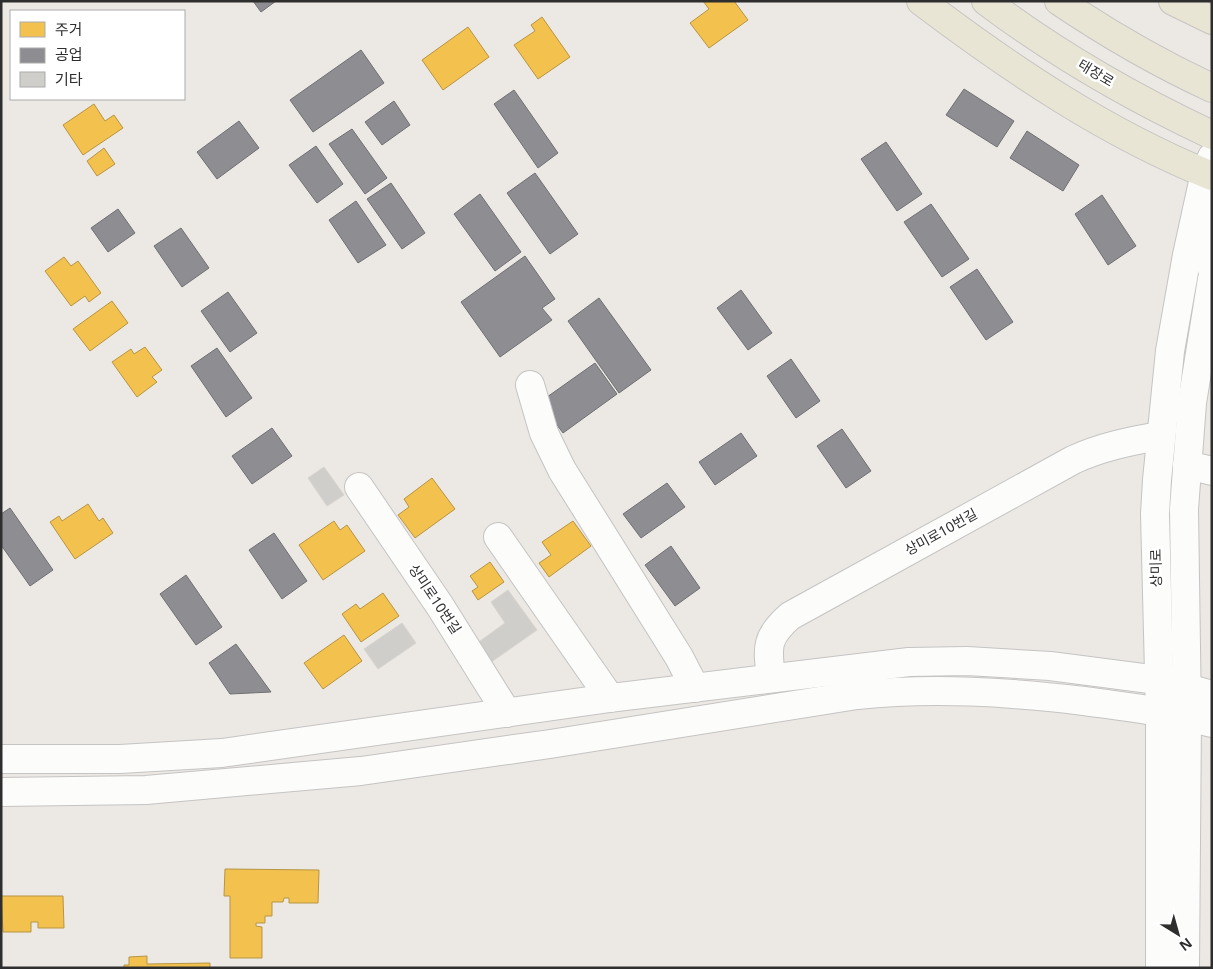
<svg xmlns="http://www.w3.org/2000/svg" width="1213" height="969" font-family="'Noto Sans','Noto Sans KR',sans-serif">
<rect width="100%" height="100%" fill="#ece8e3"/>
<g fill="#f2c14e" stroke="#b79544">
<polygon points="703,1 734,1 748,20 709,48 690,23 709,9"/>
<polygon points="542,17 570,57 538,79 514,45 535,31 531,25"/>
<polygon points="468,27 489,57 443,90 422,60"/>
<polygon points="94,104 105,121 114,115 123,128 83,155 63,125"/>
<polygon points="104,148 115,164 97,176 87,161"/>
<polygon points="64,257 71,266 78,261 101,293 89,302 85,296 71,306 45,271"/>
<polygon points="112,301 128,323 90,351 73,329"/>
<polygon points="145,347 162,370 152,377 157,382 137,397 112,362 131,349 134,354"/>
<polygon points="432,478 455,509 415,538 398,515 409,507 404,499"/>
<polygon points="88,504 99,521 103,518 113,533 75,559 50,522 59,516 62,521"/>
<polygon points="334,521 340,530 347,525 365,551 323,580 299,545"/>
<polygon points="573,521 591,546 549,577 539,563 551,555 542,542"/>
<polygon points="490,562 504,582 478,600 472,591 478,587 470,576"/>
<polygon points="383,593 399,616 361,642 342,614 356,604 360,609"/>
<polygon points="344,635 362,661 323,689 304,663"/>
<polygon points="225,869 319,870 318,903 289,903 289,898 284,898 283,902 272,902 272,916 265,916 265,923 256,923 256,926 262,927 262,958 230,958 230,896 224,896"/>
<polygon points="1,896 63,896 64,928 38,928 38,922 31,922 31,932 3,932"/>
<polygon points="147,956 147,964 210,963 210,968 124,968 124,965 129,965 129,957"/>
</g>
<g fill="#8d8d92" stroke="#707074">
<polygon points="253,1 276,1 261,12"/>
<polygon points="361,50 384,83 313,132 290,100"/>
<polygon points="964,89 1014,121 997,147 946,115"/>
<polygon points="514,90 558,153 538,168 494,104"/>
<polygon points="394,101 410,125 382,145 365,122"/>
<polygon points="239,121 259,148 217,179 197,152"/>
<polygon points="352,129 387,178 365,194 329,144"/>
<polygon points="1027,131 1079,165 1063,191 1010,158"/>
<polygon points="886,142 922,194 897,211 861,159"/>
<polygon points="316,146 343,184 317,203 289,165"/>
<polygon points="535,173 578,234 550,254 507,193"/>
<polygon points="391,183 425,233 402,249 367,199"/>
<polygon points="480,194 521,252 495,271 454,214"/>
<polygon points="1102,195 1136,246 1108,265 1075,214"/>
<polygon points="356,201 386,245 358,263 329,220"/>
<polygon points="931,204 969,259 942,277 904,222"/>
<polygon points="118,209 135,233 108,252 91,228"/>
<polygon points="181,228 209,268 182,287 154,246"/>
<polygon points="525,256 555,299 542,308 552,320 500,357 461,302"/>
<polygon points="977,269 1013,322 986,340 950,287"/>
<polygon points="741,290 772,333 748,350 717,308"/>
<polygon points="228,292 257,333 230,352 201,311"/>
<polygon points="599,298 651,370 619,393 568,321"/>
<polygon points="217,348 252,398 226,417 191,366"/>
<polygon points="791,359 820,401 796,418 767,376"/>
<polygon points="595,363 617,394 563,433 540,402"/>
<polygon points="272,428 292,456 252,484 232,456"/>
<polygon points="842,429 871,471 846,488 817,446"/>
<polygon points="741,433 757,456 715,485 699,462"/>
<polygon points="667,483 685,507 641,538 623,514"/>
<polygon points="10,508 53,570 30,586 1,545 1,514"/>
<polygon points="274,533 307,581 282,599 249,550"/>
<polygon points="671,546 700,588 675,606 645,565"/>
<polygon points="186,575 222,627 196,645 160,594"/>
<polygon points="236,644 271,692 230,694 209,663"/>
</g>
<g fill="#d0ceca" stroke="#d7d4cf">
<polygon points="324,467 344,495 327,506 308,478"/>
<polygon points="508,590 537,630 490,663 476,644 505,623 491,602"/>
<polygon points="402,623 416,643 378,669 364,649"/>
</g>
<g fill="none" stroke-linecap="round" stroke-linejoin="round">
<defs>
<g id="minor">
<polyline points="1207,203 1212,269"/>
<polyline points="530,385 544,433 562,470 679,657 695,688"/>
<polyline points="1187,465 1212,471"/>
<polyline points="359,487 440,606 507,713"/>
<polyline points="498,537 610,698"/>
<path d="M771,677c-4,-30 -5,-40 19,-61l283,-156c28,-13 57,-19 87,-24"/>
<polyline points="1,759 120,759 222,753 610,698 909,662 967,661 1050,666 1158,680 1212,695"/>
<path d="M1,792l145,-2 215,-19 189,-27 307,-49c76,-8 151,-3 227,6 43,6 86,11 128,22"/>
<polyline points="1160,968 1160,712 1155,514 1157,480 1170,351 1187,255 1205,173 1212,157"/>
<polyline points="1185,968 1187,717 1184,509 1192,403 1212,279"/>
</g>
<g id="major">
<path d="M921,1c90,68 186,133 291,175"/>
<path d="M986,1c69,52 147,97 226,134"/>
<path d="M1059,1c49,33 99,62 153,87"/>
<polyline points="1173,1 1212,20"/>
</g>
</defs>
<use href="#minor" stroke="#c5c4c4" stroke-width="30"/>
<use href="#major" stroke="#c6c5c3" stroke-width="30"/>
<use href="#minor" stroke="#fcfcfb" stroke-width="28"/>
<use href="#major" stroke="#e9e5d4" stroke-width="28"/>
</g>
<g text-anchor="middle" stroke-width="5" stroke-linejoin="round" paint-order="stroke">
<g font-size="14" fill="#2e2e2e" stroke="#fff">
<text transform="translate(1096 73) rotate(31)" y="5">태장로</text>
<text transform="translate(941 532) rotate(-29)" y="5">상미로10번길</text>
<text transform="translate(1156 568) rotate(-91)" y="5">상미로</text>
<text transform="translate(435 599) rotate(56)" y="5">상미로10번길</text>
</g>
</g>
<rect width="1213" height="969" fill="none" stroke="#2e2e2e" stroke-width="5"/>
<rect x="10" y="10" width="175" height="90" fill="#ffffff" stroke="#ababab"/>
<rect x="20" y="22" width="25" height="15" fill="#f2c14e" stroke="#ababab"/>
<text x="55" y="35" font-size="15" fill="#2e2e2e">주거</text>
<rect x="20" y="48" width="25" height="15" fill="#8d8d92" stroke="#ababab"/>
<text x="55" y="60" font-size="15" fill="#2e2e2e">공업</text>
<rect x="20" y="72" width="25" height="15" fill="#d0ceca" stroke="#ababab"/>
<text x="55" y="85" font-size="15" fill="#2e2e2e">기타</text>
<g transform="translate(1178 934) rotate(143)" stroke="#ffffff" stroke-width="4" paint-order="stroke">
<path d="M0-4L9 19L0 12L-9 19Z" fill="#2e2e2e"/>
<text y="-8" font-size="14" font-weight="bold" text-anchor="middle" fill="#2e2e2e">N</text>
</g>
</svg>
